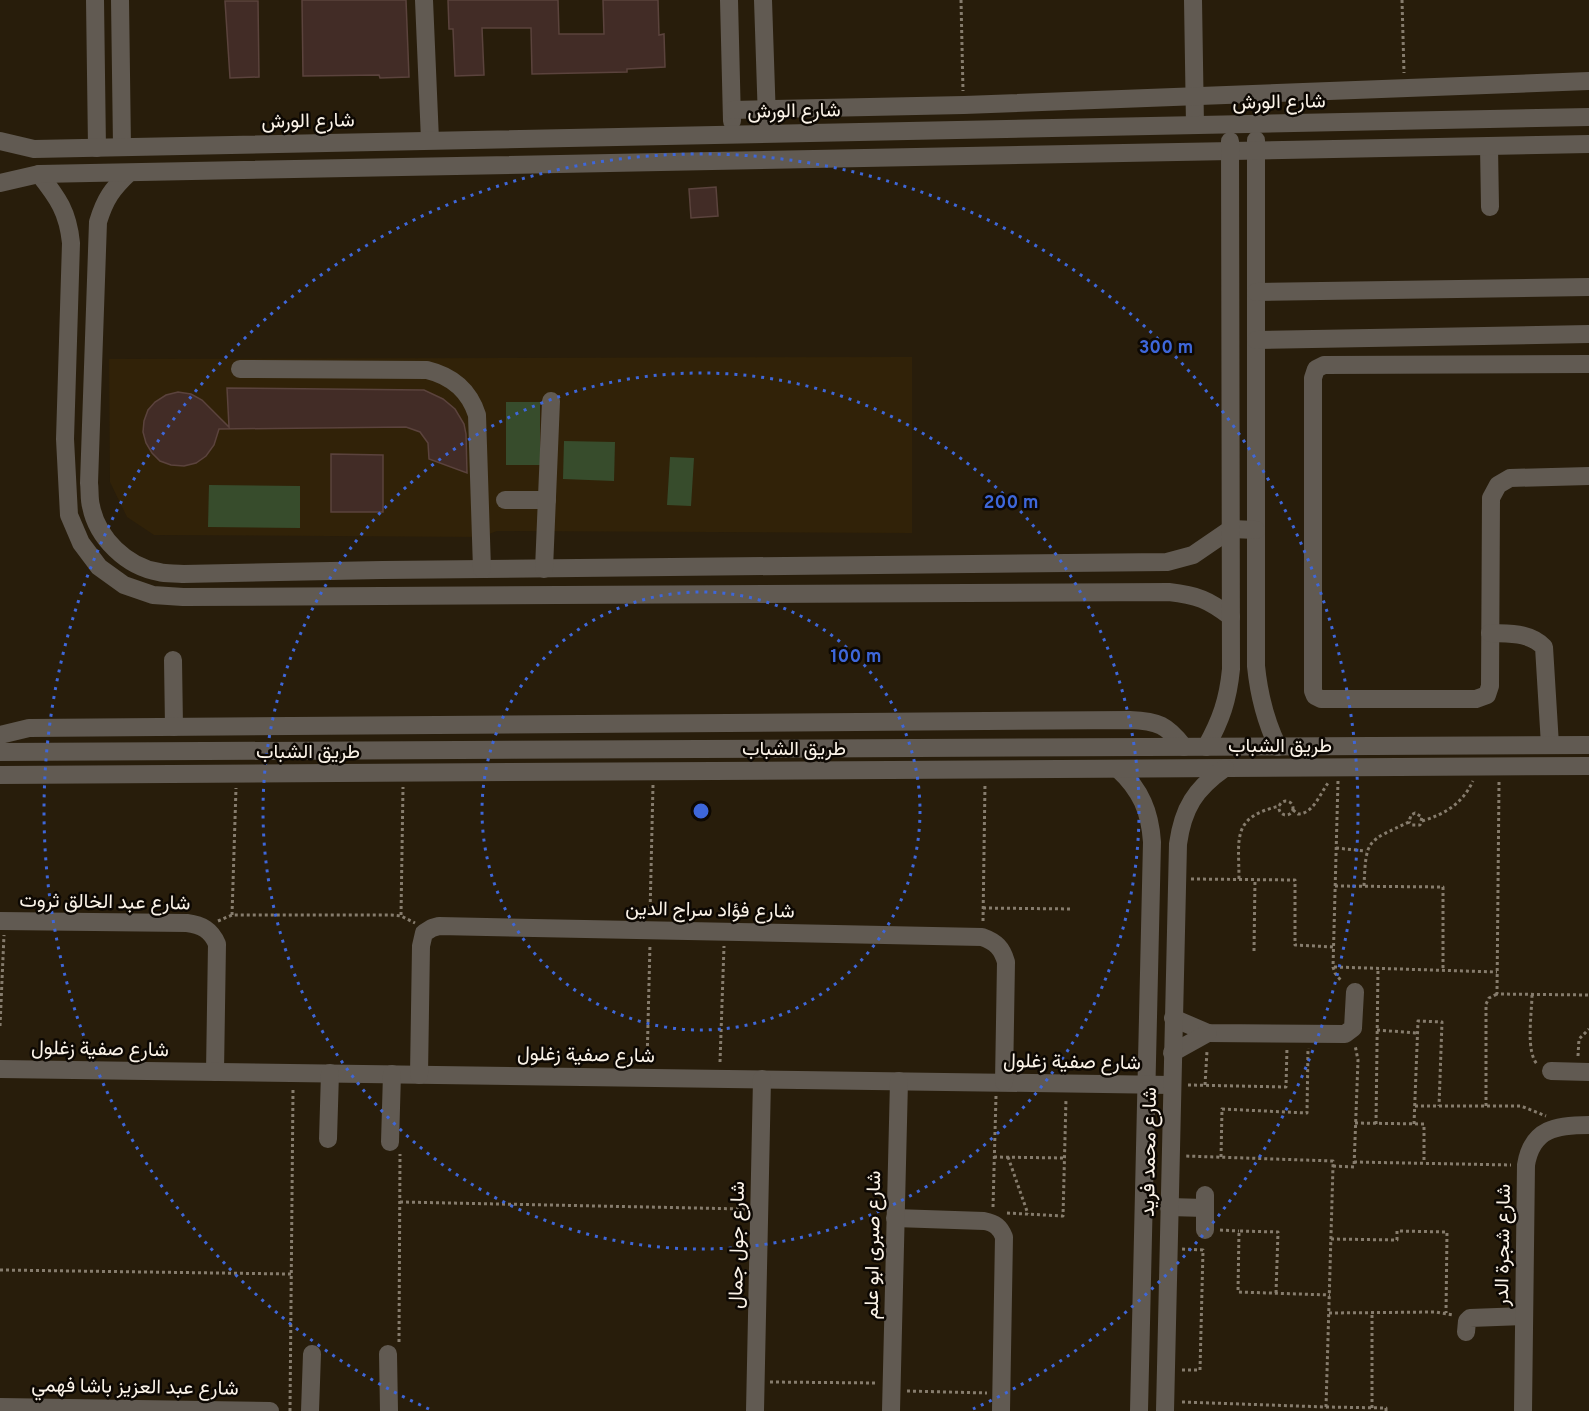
<svg xmlns="http://www.w3.org/2000/svg" width="1589" height="1411" font-family="Overpass,Vazirmatn,sans-serif">
<rect width="100%" height="100%" fill="#281d0b"/>
<polygon fill="#312208" points="912,357 912,533 497,531 481,537 154,535 127,517 110,482 109,359"/>
<g fill="#374c2c">
<rect x="506" y="402" width="34" height="63"/>
<polygon points="564,441 615,442 614,481 563,479"/>
<polygon points="670,457 694,458 691,506 667,505"/>
<polygon points="209,485 300,486 300,528 208,527"/>
</g>
<g fill="#422c26" stroke="#5b433d" stroke-width="1.5">
<polygon points="302,0 406,0 409,77 380,78 379,75 303,76"/>
<polygon points="448,0 558,0 559,34 604,34 603,0 658,0 659,35 664,34 665,67 627,69 627,72 532,74 531,28 482,28 484,75 455,76 453,29 449,29"/>
<polygon points="225,1 258,1 259,77 230,78"/>
<polygon points="716,187 718,216 691,218 689,189"/>
<polygon points="227,388 424,390 443,399 455,409 464,424 466,434 467,473 429,459 428,443 420,432 406,427 219,429 214,445 206,456 196,463 184,466 171,465 160,461 152,453 146,443 143,432 144,421 148,410 155,402 166,395 178,392 191,394 202,400 229,427"/>
<polygon points="331,454 383,455 383,512 331,512"/>
</g>
<g fill="none" stroke-linecap="round" stroke-linejoin="round">
<g stroke="#867c6d" stroke-width="3" stroke-dasharray="3 3" stroke-linecap="butt">
<polyline points="961,0 963,91"/>
<polyline points="1402,0 1404,73"/>
<polyline points="1338,781 1333,967 1335,973 1342,982"/>
<polyline points="1499,782 1497,994 1589,995"/>
<circle cx="1286" cy="808" r="7"/>
<path d="M1293,810l5,4c15,0 22,-20 30,-31"/>
<path d="M1422,821c23,-7 40,-17 51,-40"/>
<polyline points="1336,848 1366,851"/>
<polyline points="1191,879 1295,880 1295,945 1334,947"/>
<path d="M1239,879c0,-41 -8,-62 41,-73"/>
<polyline points="1335,886 1443,887 1443,970"/>
<path d="M1364,886c2,-48 3,-44 45,-64l2,-7 4,-2 7,4 -2,8h-8l-3,-3"/>
<polyline points="983,908 1073,909"/>
<polyline points="650,914 653,785"/>
<polyline points="232,915 236,788"/>
<polyline points="401,915 403,787"/>
<polyline points="218,921 232,915 391,915 401,916 415,923"/>
<polyline points="983,921 985,783"/>
<polyline points="1254,951 1255,879"/>
<polyline points="1334,967 1497,972"/>
<path d="M1532,995c0,17 -7,58 6,70"/>
<polyline points="0,1026 4,935"/>
<polyline points="1377,1030 1417,1033"/>
<polyline points="1578,1056 1579,1039 1589,1029"/>
<polyline points="720,1062 724,946"/>
<polyline points="647,1064 650,944"/>
<polyline points="1188,1085 1286,1087 1287,1047"/>
<polyline points="1205,1085 1207,1051"/>
<polyline points="1415,1106 1521,1106 1546,1116"/>
<polyline points="1486,1106 1486,1004 1489,998 1497,994"/>
<polyline points="1355,1123 1424,1124 1424,1163"/>
<polyline points="1376,1124 1378,968"/>
<polyline points="1414,1124 1418,1021 1442,1022 1439,1106"/>
<polyline points="994,1157 1064,1158"/>
<polyline points="1008,1157 1028,1214"/>
<polyline points="1221,1157 1222,1109 1307,1113 1308,1048"/>
<polyline points="1354,1162 1511,1165"/>
<polyline points="1333,1166 1354,1167 1358,1060 1355,1045"/>
<polyline points="400,1202 745,1209"/>
<polyline points="993,1207 996,1096"/>
<polyline points="1007,1213 1063,1216 1066,1099"/>
<polyline points="1220,1230 1239,1231"/>
<polyline points="1331,1239 1397,1240 1397,1231 1447,1232 1446,1313"/>
<polyline points="0,1270 291,1274"/>
<polyline points="1276,1293 1278,1232 1239,1231 1238,1292 1330,1295"/>
<polyline points="1329,1313 1435,1312 1453,1315"/>
<polyline points="399,1342 400,1154"/>
<polyline points="1182,1370 1200,1370 1203,1250 1182,1249"/>
<polyline points="770,1382 878,1383"/>
<polyline points="907,1391 987,1393"/>
<polyline points="1182,1402 1326,1407 1333,1166 1333,1161 1185,1156"/>
<polyline points="1326,1407 1386,1408 1386,1411"/>
<polyline points="1372,1408 1372,1313"/>
<polyline points="290,1411 293,1090"/>
</g>
<g stroke="#615a52" stroke-width="18">
<polyline points="95,0 97,148"/>
<polyline points="120,0 122,147"/>
<polyline points="424,0 430,140"/>
<polyline points="729,0 732,121"/>
<polyline points="763,0 767,120"/>
<polyline points="1193,0 1195,125"/>
<polyline points="732,110 964,105 1589,81"/>
<path d="M1256,140v526c3,30 9,54 22,81"/>
<polyline points="0,141 34,149 1589,117"/>
<polyline points="1489,146 1490,207"/>
<path d="M129,173c-17,16 -24,26 -31,49l-9,261c1,7 0,16 2,23 6,32 36,61 68,66 7,2 16,1 24,2l199,-4 785,-8 26,-7 38,-26 25,1"/>
<path d="M39,174c19,24 29,38 32,69l-6,196 4,76 12,28 18,24 25,18 29,10 30,2 986,-5c28,3 40,8 62,25"/>
<polyline points="0,183 39,174 1589,144"/>
<polyline points="1256,292 1589,287"/>
<polyline points="1256,340 1589,334"/>
<polyline points="1589,364 1324,365 1316,369 1313,378 1313,691 1315,696 1321,699 1476,699 1487,695 1490,686 1491,498 1498,485 1510,478 1589,476"/>
<path d="M240,369l187,1c25,6 42,20 50,45l5,154"/>
<polyline points="505,500 547,500"/>
<polyline points="544,569 551,401"/>
<path d="M1490,633c20,1 39,-1 54,14l6,98"/>
<polyline points="173,660 174,727"/>
<path d="M0,735l29,-7 1101,-8c28,1 37,5 54,27"/>
<path d="M1206,747c15,-27 22,-47 25,-78l-1,-528"/>
<polyline points="0,752 1589,745"/>
<path d="M1118,769c23,21 32,43 34,73l-13,569"/>
<polyline points="0,775 1589,766"/>
<path d="M0,921l187,2c15,2 24,7 30,21l-2,128"/>
<polyline points="1173,1018 1208,1033 1345,1034 1353,1028 1355,992"/>
<polyline points="1172,1053 1208,1033"/>
<polyline points="0,1069 1172,1085"/>
<polyline points="1551,1071 1589,1072"/>
<path d="M419,1075l2,-129 3,-13 8,-5 7,-2 543,11c14,5 20,11 24,25l-2,120"/>
<polyline points="328,1139 330,1073"/>
<polyline points="390,1142 392,1074"/>
<polyline points="1169,1207 1205,1208"/>
<path d="M895,1218l89,3c11,2 16,6 20,16l-3,174"/>
<polyline points="1205,1230 1205,1195"/>
<polyline points="1466,1332 1467,1321 1470,1318 1524,1316"/>
<polyline points="388,1354 389,1411"/>
<polyline points="0,1407 270,1411"/>
<polyline points="310,1411 312,1354"/>
<polyline points="755,1411 762,1079"/>
<polyline points="891,1411 899,1081"/>
<path d="M1165,1411l13,-567c5,-36 17,-55 47,-76"/>
<path d="M1523,1411l3,-246c6,-37 31,-40 63,-40"/>
</g>
</g>
<g fill="none" stroke="#3e67da" stroke-width="3" stroke-dasharray="3 6">
<circle cx="701" cy="811" r="219"/>
<circle cx="701" cy="811" r="438"/>
<path d="M429 1409A657 657 0 1 1 973 1409"/>
</g>
<g text-anchor="middle" stroke-width="5" stroke-linejoin="round" paint-order="stroke">
<g font-size="20" fill="#fbf3e8" stroke="#0d0803">
<text transform="translate(1279 101) rotate(-1)" y="7">شارع الورش</text>
<text transform="translate(794 110) rotate(-1)" y="7">شارع الورش</text>
<text transform="translate(308 120) rotate(-1)" y="7">شارع الورش</text>
<text x="1280" y="752">طريق الشباب</text>
<text x="794" y="755">طريق الشباب</text>
<text x="308" y="758">طريق الشباب</text>
<text transform="translate(105 901) rotate(1)" y="7">شارع عبد الخالق ثروت</text>
<text transform="translate(710 909) rotate(1)" y="7">شارع فؤاد سراج الدين</text>
<text transform="translate(100 1048) rotate(1)" y="7">شارع صفية زغلول</text>
<text transform="translate(586 1054) rotate(1)" y="7">شارع صفية زغلول</text>
<text transform="translate(1072 1061) rotate(1)" y="7">شارع صفية زغلول</text>
<text transform="translate(1148 1152) rotate(-89)" y="7">شارع محمد فريد</text>
<text transform="translate(736 1245) rotate(-89)" y="7">شارع جول جمال</text>
<text transform="translate(872 1245) rotate(-89)" y="7">شارع صبرى ابو علم</text>
<text transform="translate(1502 1245) rotate(-89)" y="7">شارع شجرة الدر</text>
<text transform="translate(135 1386) rotate(1)" y="7">شارع عبد العزيز باشا فهمي</text>
</g>
</g>
<circle cx="701" cy="811" r="9" fill="#3e67da" stroke="#0d0803" stroke-width="3"/>
<g font-size="18" text-anchor="middle" font-weight="bold" fill="#3e67da" stroke="#0d0803" stroke-width="5" stroke-linejoin="round" paint-order="stroke">
<text x="1166" y="353">300 m</text>
<text x="1011" y="508">200 m</text>
<text x="856" y="662">100 m</text>
</g>
</svg>
